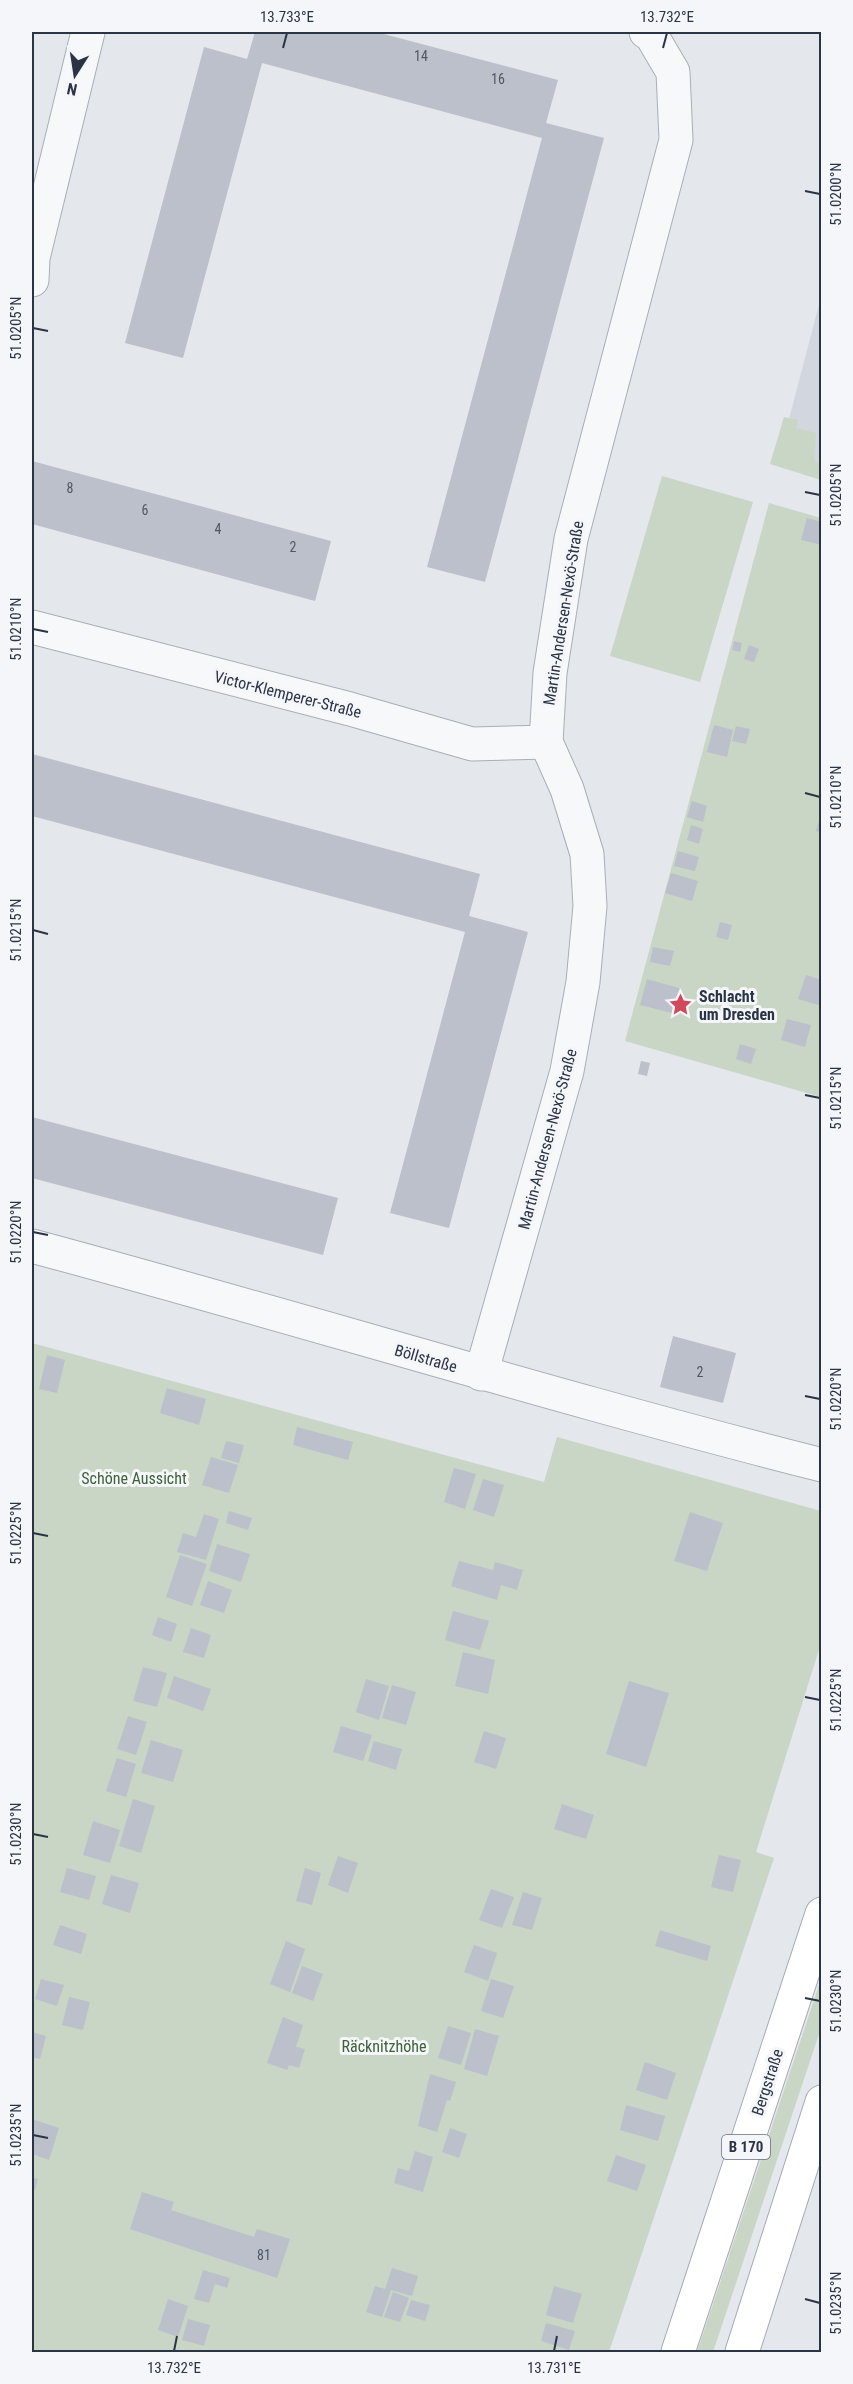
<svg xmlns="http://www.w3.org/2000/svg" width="853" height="2384" font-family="'Roboto Condensed',sans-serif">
<rect width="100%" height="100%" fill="#e4e7ec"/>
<polygon fill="#d2d6de" points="821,297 821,474 778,461"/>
<g fill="#c9d6c5">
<polygon points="784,417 798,420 796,428 816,433 814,458 821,468 821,480 770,464"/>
<polygon points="662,476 753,502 700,682 610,656"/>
<polygon points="769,503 821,518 821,1097 625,1041"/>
<polygon points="32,1343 544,1482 557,1437 821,1511 821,1643 756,1852 774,1858 609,2352 32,2352"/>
<polygon points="821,1979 821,2028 713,2352 697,2352"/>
</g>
<g fill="#bbc0ca">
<polygon points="255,32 376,32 558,80 546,123 604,138 485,582 427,567 542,138 262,63 183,358 125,343 204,47 247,59"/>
<polygon points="32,461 331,541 315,601 32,524"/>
<polygon points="807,518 822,522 822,545 801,540"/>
<polygon points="734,641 742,643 740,652 732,650"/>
<polygon points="749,645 759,649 754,662 744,659"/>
<polygon points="714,725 733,730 727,757 707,752"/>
<polygon points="736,726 750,729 746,744 732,741"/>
<polygon points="32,754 480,874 469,916 528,932 449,1228 390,1213 465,932 32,816"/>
<polygon points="692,801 707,806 703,822 687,817"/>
<polygon points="821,813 822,813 822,833 816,831"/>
<polygon points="691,825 703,829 699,844 687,840"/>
<polygon points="678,851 699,857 695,871 674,866"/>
<polygon points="671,873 698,881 692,901 665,893"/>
<polygon points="720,922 732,925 728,940 716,937"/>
<polygon points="653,947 674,951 670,966 650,962"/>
<polygon points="806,975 822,980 822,1006 798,999"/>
<polygon points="647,979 679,988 672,1013 640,1005"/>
<polygon points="787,1019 811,1025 805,1047 781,1040"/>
<polygon points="740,1044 756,1049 751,1064 736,1059"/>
<polygon points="641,1061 650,1063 647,1076 638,1074"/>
<polygon points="32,1117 338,1198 323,1255 32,1178"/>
<polygon points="673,1336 736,1353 723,1403 660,1387"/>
<polygon points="47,1355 65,1360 57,1393 39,1389"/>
<polygon points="167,1388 206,1399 199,1425 160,1413"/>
<polygon points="297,1427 353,1442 348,1460 293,1445"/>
<polygon points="226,1441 244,1445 239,1463 221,1458"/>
<polygon points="211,1457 238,1465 229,1493 202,1485"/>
<polygon points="454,1468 476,1474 465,1509 444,1502"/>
<polygon points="483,1479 504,1485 494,1517 473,1510"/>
<polygon points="229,1511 252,1518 248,1530 226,1523"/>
<polygon points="690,1512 723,1523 707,1571 674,1561"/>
<polygon points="204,1514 219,1519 206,1560 177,1552 183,1533 196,1537"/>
<polygon points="217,1544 250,1554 241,1582 209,1571"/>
<polygon points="180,1555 207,1564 192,1606 166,1597"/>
<polygon points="459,1561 493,1570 495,1562 523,1570 517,1590 501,1585 497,1600 451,1586"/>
<polygon points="208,1581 232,1590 224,1613 200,1605"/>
<polygon points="453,1611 489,1621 480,1650 445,1640"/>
<polygon points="158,1617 177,1624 171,1642 152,1635"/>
<polygon points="191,1628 211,1635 204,1658 183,1652"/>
<polygon points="463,1652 495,1660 488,1694 455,1686"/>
<polygon points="143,1667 167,1673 157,1707 133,1701"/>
<polygon points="174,1676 211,1689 203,1711 167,1698"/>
<polygon points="366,1679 389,1686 379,1720 356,1712"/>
<polygon points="629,1681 669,1693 646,1767 606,1754"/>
<polygon points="392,1685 416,1692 406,1725 382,1718"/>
<polygon points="128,1716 147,1722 136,1755 117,1749"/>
<polygon points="341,1726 372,1735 363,1761 333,1752"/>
<polygon points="484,1731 506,1738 496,1769 474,1762"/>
<polygon points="151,1740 183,1750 173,1782 141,1773"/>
<polygon points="374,1741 402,1749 396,1770 368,1761"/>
<polygon points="117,1758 136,1764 126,1797 106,1791"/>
<polygon points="133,1799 155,1806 141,1853 119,1846"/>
<polygon points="562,1804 594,1815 586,1839 554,1829"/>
<polygon points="93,1821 120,1830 110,1863 83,1855"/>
<polygon points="719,1855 741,1860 733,1892 711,1887"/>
<polygon points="338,1856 358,1863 348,1893 328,1885"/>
<polygon points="67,1868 96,1876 89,1900 60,1892"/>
<polygon points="305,1868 321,1873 312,1905 296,1901"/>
<polygon points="111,1875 139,1883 130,1913 102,1904"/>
<polygon points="491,1889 514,1897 502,1928 479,1920"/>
<polygon points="523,1892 542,1898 532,1930 512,1925"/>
<polygon points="60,1925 87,1934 81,1954 53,1945"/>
<polygon points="660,1930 711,1946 707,1961 655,1946"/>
<polygon points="286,1941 305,1949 290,1992 270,1984"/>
<polygon points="474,1945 497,1953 488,1981 464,1972"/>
<polygon points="302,1966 323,1974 313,2001 292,1993"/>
<polygon points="41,1979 64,1985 57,2006 35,1999"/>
<polygon points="491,1979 514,1986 503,2018 481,2011"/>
<polygon points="69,1997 90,2002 83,2030 62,2025"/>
<polygon points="283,2017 303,2025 296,2047 305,2049 299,2068 289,2065 287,2070 267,2063"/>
<polygon points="448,2026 471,2033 461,2065 438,2058"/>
<polygon points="475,2029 499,2036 487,2076 464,2069"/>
<polygon points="32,2032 46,2036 40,2059 32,2057"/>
<polygon points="645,2062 676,2073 667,2100 636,2090"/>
<polygon points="430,2074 456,2082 450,2101 447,2100 437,2132 418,2126"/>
<polygon points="626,2105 665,2116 658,2141 620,2130"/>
<polygon points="32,2119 59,2128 49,2160 32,2154"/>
<polygon points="450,2128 467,2134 459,2158 442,2152"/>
<polygon points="415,2151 433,2157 423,2192 394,2183 398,2168 409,2171"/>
<polygon points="616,2155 646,2165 637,2191 607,2181"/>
<polygon points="32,2177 38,2179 35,2190 32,2189"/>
<polygon points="142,2192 174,2202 171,2210 254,2237 257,2229 290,2239 277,2278 130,2229"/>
<polygon points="392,2268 418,2276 412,2296 391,2290 382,2317 366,2312 375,2286 385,2289"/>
<polygon points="203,2270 230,2278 227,2288 215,2284 209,2303 194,2299"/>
<polygon points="554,2286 582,2294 573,2323 546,2315"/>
<polygon points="393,2292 409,2298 400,2322 384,2317"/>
<polygon points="168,2299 188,2306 178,2337 158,2330"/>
<polygon points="411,2300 430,2305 425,2321 406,2315"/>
<polygon points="188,2319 210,2325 204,2346 182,2340"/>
<polygon points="546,2323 575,2331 569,2350 541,2341"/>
</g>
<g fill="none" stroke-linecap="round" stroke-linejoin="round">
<defs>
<g id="minor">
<polyline points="32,280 33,258 88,32"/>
<polyline points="32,627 350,709 472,744 546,742"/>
<path d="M32,1246c264,71 525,152 790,219"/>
<polyline points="481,1374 567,1071 583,982 590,906 587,854 567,789 546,742 550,673 571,539 676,140 673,72 650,33 646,32"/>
</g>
<g id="primary">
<polyline points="678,2352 822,1914"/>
<polyline points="742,2352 822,2102"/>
</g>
</defs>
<use href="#minor" stroke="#a9aeb7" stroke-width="35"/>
<use href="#primary" stroke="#a3abb8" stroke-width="35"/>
<use href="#minor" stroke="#f7f8fa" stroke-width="33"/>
<use href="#primary" stroke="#fff" stroke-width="33"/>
</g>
<path fill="none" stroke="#2b3445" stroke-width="2" d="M283,48l4,-15M663,48l4,-15M805,191l15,3M33,328l15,3M805,492l15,3M33,629l15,3M805,793l15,4M33,930l15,4M805,1095l15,3M33,1232l15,3M805,1396l15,3M33,1533l15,3M805,1697l15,3M33,1834l15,3M805,1998l15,3M33,2135l15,3M805,2299l15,4M174,2351l3,-15M554,2351l3,-15"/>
<defs>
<symbol id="sight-bare" viewBox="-9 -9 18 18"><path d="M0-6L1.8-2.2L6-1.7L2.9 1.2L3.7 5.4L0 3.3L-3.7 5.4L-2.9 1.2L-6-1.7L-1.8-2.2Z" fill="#d1495b" stroke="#f4f6f9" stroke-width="2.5" paint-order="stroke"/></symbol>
</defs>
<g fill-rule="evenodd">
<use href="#sight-bare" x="664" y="988" width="33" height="33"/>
</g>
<g text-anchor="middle" stroke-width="6" stroke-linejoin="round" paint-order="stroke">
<g font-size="14" fill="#4f5766">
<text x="421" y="61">14</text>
<text x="498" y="84">16</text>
<text x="70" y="493">8</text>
<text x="145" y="515">6</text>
<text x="218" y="534">4</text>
<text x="293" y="552">2</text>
<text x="700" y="1377">2</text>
<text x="264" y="2260">81</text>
</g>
<rect fill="#f4f6f9" stroke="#676e7b" stroke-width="1.5" x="722" y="2135" width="48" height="24" rx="4.5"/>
<g font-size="15" font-weight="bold" fill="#2b3445">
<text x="746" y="2152">B 170</text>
</g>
<g font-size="16" fill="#2b3445" stroke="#f4f6f9">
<text transform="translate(563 613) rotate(-81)" y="6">Martin-Andersen-Nexö-Straße</text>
<text transform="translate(288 694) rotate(14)" y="6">Victor-Klemperer-Straße</text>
<text transform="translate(547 1139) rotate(-75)" y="6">Martin-Andersen-Nexö-Straße</text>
<text transform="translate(426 1358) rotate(16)" y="6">Böllstraße</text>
<text transform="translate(767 2082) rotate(-72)" y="6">Bergstraße</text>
</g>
<g font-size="16" font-weight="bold" fill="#2b3445" stroke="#f4f6f9" text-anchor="start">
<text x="699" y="1002">Schlacht<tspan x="699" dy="18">um Dresden</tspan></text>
</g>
<g font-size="16" fill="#3f6138" stroke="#f4f6f9">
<text x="134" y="1484">Schöne Aussicht</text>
<text x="384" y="2052">Räcknitzhöhe</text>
</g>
</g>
<rect width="853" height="2384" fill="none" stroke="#f4f6f9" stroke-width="66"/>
<g transform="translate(75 75) rotate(192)" stroke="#f4f6f9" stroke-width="4.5" paint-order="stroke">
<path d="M0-4.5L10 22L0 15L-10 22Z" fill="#2b3445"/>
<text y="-9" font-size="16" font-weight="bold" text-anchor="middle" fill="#2b3445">N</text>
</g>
<rect x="33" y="33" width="787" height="2318" fill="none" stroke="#2b3445" stroke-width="2"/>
<g font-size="15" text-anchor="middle" fill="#2b3445">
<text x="287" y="22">13.733°E</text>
<text x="667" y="22">13.732°E</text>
<text transform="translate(836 194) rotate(-90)" y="5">51.0200°N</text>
<text transform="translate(16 328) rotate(-90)" y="5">51.0205°N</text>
<text transform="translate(836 495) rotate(-90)" y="5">51.0205°N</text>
<text transform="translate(16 629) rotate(-90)" y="5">51.0210°N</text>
<text transform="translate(836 797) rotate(-90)" y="5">51.0210°N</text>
<text transform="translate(16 930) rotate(-90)" y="5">51.0215°N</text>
<text transform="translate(836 1098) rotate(-90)" y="5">51.0215°N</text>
<text transform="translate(16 1232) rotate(-90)" y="5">51.0220°N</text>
<text transform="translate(836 1399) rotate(-90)" y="5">51.0220°N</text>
<text transform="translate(16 1533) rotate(-90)" y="5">51.0225°N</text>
<text transform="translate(836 1700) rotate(-90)" y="5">51.0225°N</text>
<text transform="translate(16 1834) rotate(-90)" y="5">51.0230°N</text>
<text transform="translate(836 2001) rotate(-90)" y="5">51.0230°N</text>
<text transform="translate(16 2135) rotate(-90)" y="5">51.0235°N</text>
<text transform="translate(836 2303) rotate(-90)" y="5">51.0235°N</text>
<text x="174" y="2373">13.732°E</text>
<text x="554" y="2373">13.731°E</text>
</g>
</svg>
